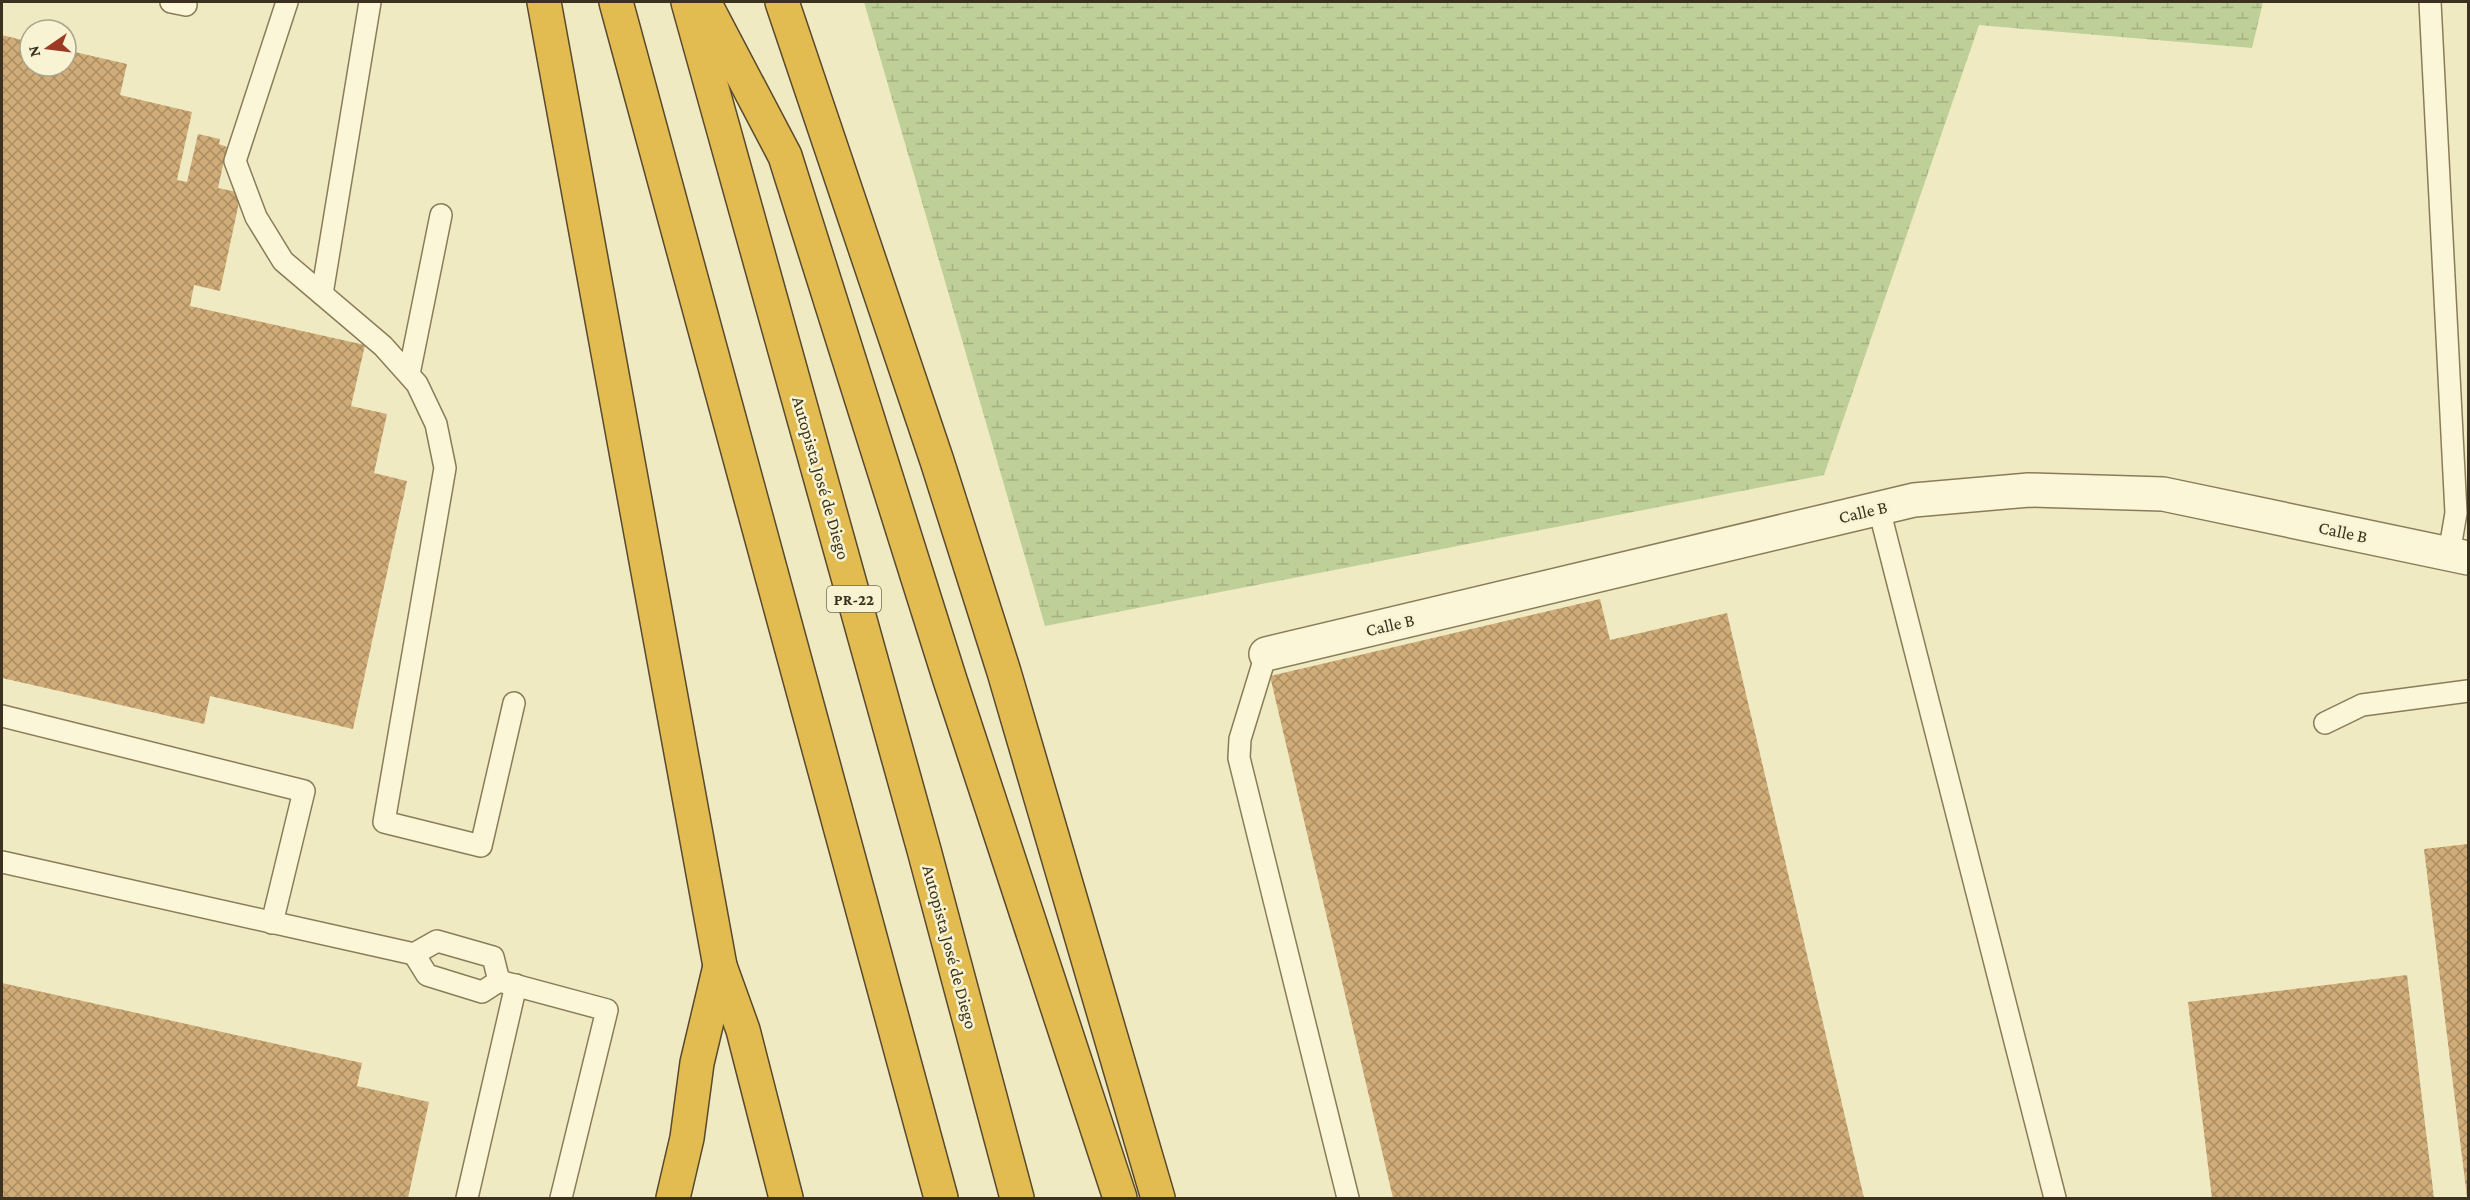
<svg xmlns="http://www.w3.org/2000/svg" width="2470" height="1200" font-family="'Crimson Pro',serif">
<defs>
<pattern id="wetland-marsh" width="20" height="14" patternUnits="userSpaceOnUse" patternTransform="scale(1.5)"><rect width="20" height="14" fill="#becf97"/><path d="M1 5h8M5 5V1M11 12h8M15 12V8" fill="none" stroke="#a4b282"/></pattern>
<pattern id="building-cross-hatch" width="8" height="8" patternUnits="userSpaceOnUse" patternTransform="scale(1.5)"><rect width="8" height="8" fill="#d0ac78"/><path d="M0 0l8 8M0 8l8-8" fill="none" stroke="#aa8d62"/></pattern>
</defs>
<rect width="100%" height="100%" fill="#f0eac3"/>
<polygon fill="url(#wetland-marsh)" points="864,2 2263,2 2252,48 1979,25 1824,475 1045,626"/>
<g fill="url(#building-cross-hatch)">
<polygon points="2,35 30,42 30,66 66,66 66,50 127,64 120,95 192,112 177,180 187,182 198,134 220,139 219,144 227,147 218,188 241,193 220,291 194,285 190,306 365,345 351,406 387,414 374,473 407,481 353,729 210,696 204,724 2,678"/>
<polygon points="1600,599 1610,640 1727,613 1864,1198 1393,1198 1270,676"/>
<polygon points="2468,844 2468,1197 2467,1197 2424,849"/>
<polygon points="2407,975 2434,1198 2212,1198 2188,1002"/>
<polygon points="2,983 362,1063 357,1086 429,1102 408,1198 2,1198"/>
</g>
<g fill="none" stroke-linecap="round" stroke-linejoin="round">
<defs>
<g id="lane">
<polyline points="171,2 186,5"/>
<polyline points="287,2 235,161 256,217 283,261 383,346 417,384 436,424 445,468 384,822 481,846 514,703"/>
<polyline points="2430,2 2456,513 2449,554"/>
<polyline points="322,294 370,2"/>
<polyline points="409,374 441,215"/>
<polyline points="1879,509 2055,1198"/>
<polyline points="1266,654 1240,739 1239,758 1348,1198"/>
<polyline points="2,716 304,791 272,923"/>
<polyline points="2325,723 2362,705 2468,691"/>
<polyline points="2,862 414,954 437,941 493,957 499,981"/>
<polyline points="414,954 427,975 482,992 499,981 607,1010 561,1198"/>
<polyline points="467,1198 516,985"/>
</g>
<polyline id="street" points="1266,654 1914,500 2029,490 2163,494 2468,558"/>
<g id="highway">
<polyline points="544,2 720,966 743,1030 786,1198"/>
<polyline points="616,2 941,1198"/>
<polyline points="688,2 924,850 1017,1198"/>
<polyline points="704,2 785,156 950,680 1120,1198"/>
<polyline points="782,2 937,461 1004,672 1158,1198"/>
<polyline points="673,1198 687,1138 697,1063 720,966"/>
</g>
</defs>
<use href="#lane" stroke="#8b7c59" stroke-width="24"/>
<use href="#street" stroke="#8b7c59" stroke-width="36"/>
<use href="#highway" stroke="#59492d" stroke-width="36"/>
<use href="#lane" stroke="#faf6d7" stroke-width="21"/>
<use href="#street" stroke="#faf6d7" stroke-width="33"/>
<use href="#highway" stroke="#e3bc51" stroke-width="33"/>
</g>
<g text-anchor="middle" stroke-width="5" stroke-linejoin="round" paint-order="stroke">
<rect fill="#f7f3d3" stroke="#736b54" stroke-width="1.5" x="827" y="586" width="54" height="26" rx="4.5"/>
<g font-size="16" font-weight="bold" fill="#3b311e">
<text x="854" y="605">PR-22</text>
</g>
<g font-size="18" fill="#3b311e" stroke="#f7f3d3">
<text transform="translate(821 478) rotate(74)" y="6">Autopista José de Diego</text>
<text transform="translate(1863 512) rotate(-13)" y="6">Calle B</text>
<text transform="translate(2343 532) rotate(12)" y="6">Calle B</text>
<text transform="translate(1390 625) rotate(-13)" y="6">Calle B</text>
<text transform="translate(950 947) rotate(75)" y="6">Autopista José de Diego</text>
</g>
</g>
<rect width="2470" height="1200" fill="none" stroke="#3b311e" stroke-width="6"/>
<g transform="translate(48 48) rotate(256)"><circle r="28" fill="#f7f3d3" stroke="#aca58b" stroke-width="1.5"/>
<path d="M0-4.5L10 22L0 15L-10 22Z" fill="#9d3a26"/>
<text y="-9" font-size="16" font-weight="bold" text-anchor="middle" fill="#3b311e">N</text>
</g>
</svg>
